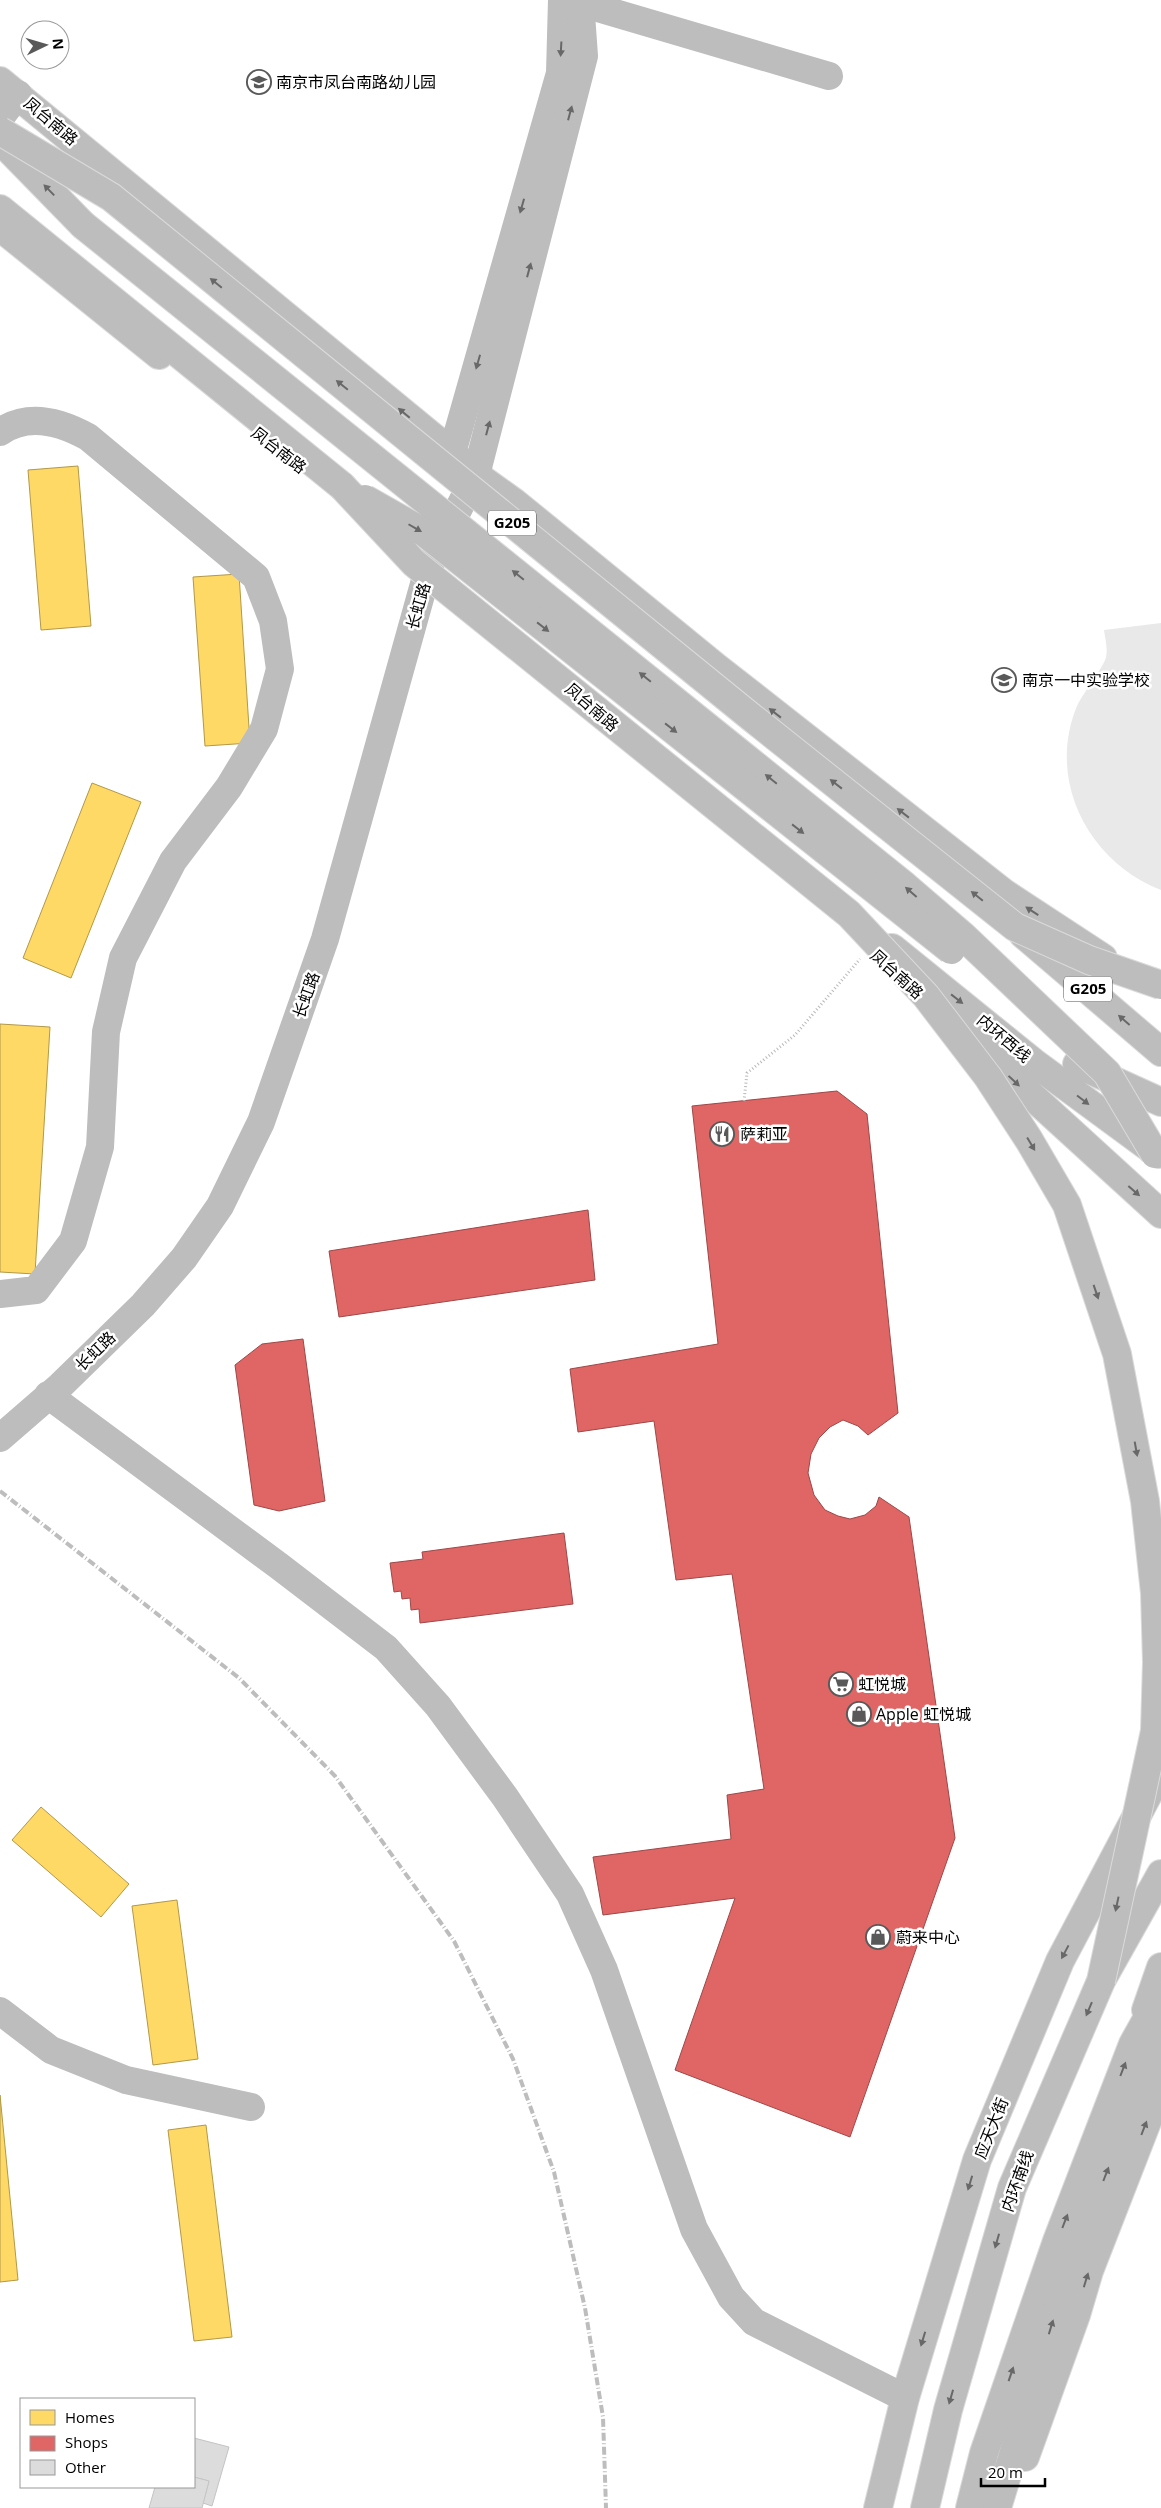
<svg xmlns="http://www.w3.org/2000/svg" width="1161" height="2508" font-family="'Open Sans','Noto Sans SC',sans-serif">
<rect width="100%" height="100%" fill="#fff"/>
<path fill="#e9e9e9" d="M1161,623v267c-72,-28 -115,-109 -84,-184 5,-11 28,-41 29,-49 2,-8 -1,-19 -2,-27z"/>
<g fill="#ffd966" stroke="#b29847">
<polygon points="78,466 91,626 41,630 28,470"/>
<polygon points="239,574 250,743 205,746 193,577"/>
<polygon points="92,783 141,802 71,978 23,958"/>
<polygon points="0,1024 50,1027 35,1274 0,1272"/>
<polygon points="41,1807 129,1884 101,1917 12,1840"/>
<polygon points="177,1900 198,2059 153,2065 132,1906"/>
<polygon points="0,2095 18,2280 0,2282"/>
<polygon points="206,2125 232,2337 194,2341 168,2130"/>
</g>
<g fill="#e06666" stroke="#9d4747">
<polygon points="837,1091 867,1114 898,1413 868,1435 858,1426 843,1420 830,1427 819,1438 811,1454 808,1473 814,1495 825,1510 838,1516 850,1519 865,1515 876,1506 879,1497 909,1517 955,1838 850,2137 675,2070 735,1898 603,1915 593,1857 731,1839 727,1795 764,1789 732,1574 676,1580 654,1421 578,1432 570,1369 718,1344 692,1106"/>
<polygon points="588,1210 595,1280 339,1317 329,1251"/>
<polygon points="303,1339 325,1501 279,1511 254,1505 235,1365 262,1344"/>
<polygon points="564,1533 573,1604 420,1623 419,1609 411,1610 410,1598 402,1599 401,1591 394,1592 390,1563 423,1559 422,1552"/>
</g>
<g fill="#dcdcdc" stroke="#c4c4c4">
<polygon points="194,2438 229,2447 212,2506 203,2503 209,2481 194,2477"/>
<polygon points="194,2477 209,2481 202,2508 149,2508 155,2487 194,2487"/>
</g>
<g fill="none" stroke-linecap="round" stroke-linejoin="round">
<defs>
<g id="major">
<polyline points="0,81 439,442 476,475 515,503 716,667 1004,893 1103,958"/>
<polyline points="0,227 159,355"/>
<polyline points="965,1035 1161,1214"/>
<polyline points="1025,2457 1076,2315 1089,2271 1161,2086"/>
<polyline points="878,2508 905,2398 977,2160 1060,1961 1161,1770"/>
</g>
<g id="highway">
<polyline points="0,140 83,225"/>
<polyline points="0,209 342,486"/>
<polyline points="1023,934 1161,1052"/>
<polyline points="892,948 1033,1062 1158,1154"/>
<polyline points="1077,1064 1161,1102"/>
<polyline points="1146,2010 1161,1967"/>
<polyline points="925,2508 948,2410 1012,2188 1101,1981 1161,1874"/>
<polyline points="970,2508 984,2453 1057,2241 1133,2044 1161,1994"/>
<polyline points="997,2508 1066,2280 1161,2034"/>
</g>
</defs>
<use href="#major" stroke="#dbdbdb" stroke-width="30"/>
<use href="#highway" stroke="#dbdbdb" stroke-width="30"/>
<polyline stroke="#b8b8b8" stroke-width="3" stroke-dasharray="1 2.5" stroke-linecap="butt" points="744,1101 747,1073 795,1035 860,959"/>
<g stroke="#bdbdbd" stroke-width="28">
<polyline points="579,0 581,3 829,76"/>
<polyline points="0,118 18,94"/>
<path d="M0,432c28,-20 61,-10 88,5l168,140 17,44 7,48 -16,60 -35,58 -56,74 -50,97 -17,74 -6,115 -27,94 -37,49 -36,4"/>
<polyline points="452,453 560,73 562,0"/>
<polyline points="48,1395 279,1566 386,1648 438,1706 505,1797 570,1894 604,1970 694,2229 731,2297 754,2322 905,2398"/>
<polyline points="0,1438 60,1386 143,1305 184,1258 220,1206 261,1122 325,939 429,566 476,475 584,56 580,0"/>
<polyline points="0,2011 51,2050 126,2080 251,2107"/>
</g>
<use href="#major" stroke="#bdbdbd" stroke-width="28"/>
<use href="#highway" stroke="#bdbdbd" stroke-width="28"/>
<polyline stroke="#bdbdbd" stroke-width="4" stroke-dasharray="8 2.5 1 2.5" stroke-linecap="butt" points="0,1491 239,1678 335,1776 454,1941 513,2059 554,2172 585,2308 603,2417 606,2508"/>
<defs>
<g id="highway-bridge">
<polyline points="0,131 111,197 751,717 1015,927 1089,960 1161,985"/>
<polyline points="83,225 905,886 962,935 1107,1073 1155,1154"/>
<polyline points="342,486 414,563 849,914 926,996 988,1077 1029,1140 1067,1205 1117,1354 1145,1501 1155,1593 1157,1662 1155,1731 1101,1981"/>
<polyline points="365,499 425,533 951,950"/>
</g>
</defs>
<use href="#highway-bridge" stroke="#dbdbdb" stroke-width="30" stroke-linecap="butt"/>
<use href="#highway-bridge" stroke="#bdbdbd" stroke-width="28"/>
</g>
<defs><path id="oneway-solid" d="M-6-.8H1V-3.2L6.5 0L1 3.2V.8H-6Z" transform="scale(1.25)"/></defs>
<g fill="#686868">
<use href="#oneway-solid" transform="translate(561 49) rotate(93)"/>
<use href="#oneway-solid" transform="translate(570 113) rotate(-75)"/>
<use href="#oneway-solid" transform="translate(49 190) rotate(-134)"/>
<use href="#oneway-solid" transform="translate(522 206) rotate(106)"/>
<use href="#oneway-solid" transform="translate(529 270) rotate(-75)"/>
<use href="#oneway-solid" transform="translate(216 283) rotate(-141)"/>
<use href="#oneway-solid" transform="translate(478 362) rotate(106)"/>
<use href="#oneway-solid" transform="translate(342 385) rotate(-141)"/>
<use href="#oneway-solid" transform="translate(404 413) rotate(-140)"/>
<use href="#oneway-solid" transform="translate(488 428) rotate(-75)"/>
<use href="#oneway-solid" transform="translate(415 528) rotate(30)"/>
<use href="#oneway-solid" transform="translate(518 575) rotate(-141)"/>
<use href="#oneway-solid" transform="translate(543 627) rotate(38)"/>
<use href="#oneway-solid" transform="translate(645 677) rotate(-141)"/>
<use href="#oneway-solid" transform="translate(775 713) rotate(-142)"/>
<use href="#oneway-solid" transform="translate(671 728) rotate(38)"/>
<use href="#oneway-solid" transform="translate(771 779) rotate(-141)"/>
<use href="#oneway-solid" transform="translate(836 784) rotate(-142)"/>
<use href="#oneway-solid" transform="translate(903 813) rotate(-142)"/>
<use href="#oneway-solid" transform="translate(798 829) rotate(38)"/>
<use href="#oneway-solid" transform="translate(911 892) rotate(-139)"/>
<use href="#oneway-solid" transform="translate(977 896) rotate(-141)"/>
<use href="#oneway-solid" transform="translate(1032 911) rotate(-147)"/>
<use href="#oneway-solid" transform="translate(957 999) rotate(38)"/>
<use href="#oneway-solid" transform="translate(1124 1020) rotate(-139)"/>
<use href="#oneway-solid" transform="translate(1014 1081) rotate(43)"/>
<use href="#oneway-solid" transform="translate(1083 1100) rotate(37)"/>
<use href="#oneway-solid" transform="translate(1031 1144) rotate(59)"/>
<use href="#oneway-solid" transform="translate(1134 1191) rotate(41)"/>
<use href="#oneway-solid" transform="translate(1096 1292) rotate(71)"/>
<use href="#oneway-solid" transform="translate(1136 1449) rotate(80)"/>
<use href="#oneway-solid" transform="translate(1117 1904) rotate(102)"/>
<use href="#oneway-solid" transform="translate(1065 1952) rotate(118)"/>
<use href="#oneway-solid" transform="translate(1089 2009) rotate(113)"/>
<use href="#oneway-solid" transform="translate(1123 2069) rotate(-69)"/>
<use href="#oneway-solid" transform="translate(1144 2128) rotate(-69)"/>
<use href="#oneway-solid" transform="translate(1106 2174) rotate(-69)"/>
<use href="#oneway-solid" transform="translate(970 2183) rotate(107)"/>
<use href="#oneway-solid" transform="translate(1065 2221) rotate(-69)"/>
<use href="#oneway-solid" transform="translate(997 2241) rotate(106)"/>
<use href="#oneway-solid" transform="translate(1086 2280) rotate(-73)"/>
<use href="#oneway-solid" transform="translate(1051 2327) rotate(-73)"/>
<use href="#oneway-solid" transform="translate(923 2339) rotate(107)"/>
<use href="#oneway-solid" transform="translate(1011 2374) rotate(-71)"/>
<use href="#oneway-solid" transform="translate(951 2397) rotate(106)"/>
</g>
<defs>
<symbol id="school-ring" viewBox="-11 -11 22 22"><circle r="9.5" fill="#fff" stroke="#595959" stroke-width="1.5"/><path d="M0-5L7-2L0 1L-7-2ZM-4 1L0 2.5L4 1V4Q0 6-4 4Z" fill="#595959"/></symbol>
<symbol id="restaurant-ring" viewBox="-11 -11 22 22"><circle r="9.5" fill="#fff" stroke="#595959" stroke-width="1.5"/><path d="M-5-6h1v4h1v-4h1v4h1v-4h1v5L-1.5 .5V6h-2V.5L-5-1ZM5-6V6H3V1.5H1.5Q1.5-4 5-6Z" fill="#595959"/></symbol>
<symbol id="supermarket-ring" viewBox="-11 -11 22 22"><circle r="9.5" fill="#fff" stroke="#595959" stroke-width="1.5"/><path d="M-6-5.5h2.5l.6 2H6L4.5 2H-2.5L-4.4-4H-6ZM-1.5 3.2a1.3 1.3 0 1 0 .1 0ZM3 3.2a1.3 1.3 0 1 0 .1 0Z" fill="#595959"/></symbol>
<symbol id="shop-ring" viewBox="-11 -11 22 22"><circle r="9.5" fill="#fff" stroke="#595959" stroke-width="1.5"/><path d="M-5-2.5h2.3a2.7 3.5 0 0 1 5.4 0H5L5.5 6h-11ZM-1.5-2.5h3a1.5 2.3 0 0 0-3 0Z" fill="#595959"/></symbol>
</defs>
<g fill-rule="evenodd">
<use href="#school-ring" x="245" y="68" width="28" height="28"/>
<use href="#school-ring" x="990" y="666" width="28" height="28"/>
<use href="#restaurant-ring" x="708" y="1120" width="28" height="28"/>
<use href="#supermarket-ring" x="827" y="1670" width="28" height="28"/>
<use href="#shop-ring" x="845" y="1700" width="28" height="28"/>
<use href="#shop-ring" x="864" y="1923" width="28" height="28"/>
</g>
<g text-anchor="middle" stroke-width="5" stroke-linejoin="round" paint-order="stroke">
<g fill="#fff" stroke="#4c4c4c" stroke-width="1">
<rect x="488" y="510.5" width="48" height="25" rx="4"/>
<rect x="1064" y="976.5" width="48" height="25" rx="4"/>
</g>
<g font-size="15" font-weight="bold" fill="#000">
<text x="512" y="528">G205</text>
<text x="1088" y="994">G205</text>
</g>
<g font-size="16" fill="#000" stroke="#fff" text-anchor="start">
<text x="276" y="88">南京市凤台南路幼儿园</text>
<text x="1022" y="686">南京一中实验学校</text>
<text x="740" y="1140">萨莉亚</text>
<text x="858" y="1690">虹悦城</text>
<text x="876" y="1720">Apple 虹悦城</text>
<text x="896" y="1943">蔚来中心</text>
</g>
<g font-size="16" fill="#000" stroke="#fff">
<text transform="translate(51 121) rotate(40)" y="6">凤台南路</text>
<text transform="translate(279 450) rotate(38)" y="6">凤台南路</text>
<text transform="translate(418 606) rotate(-74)" y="6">长虹路</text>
<text transform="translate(592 707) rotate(41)" y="6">凤台南路</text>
<text transform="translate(897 974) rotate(42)" y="6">凤台南路</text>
<text transform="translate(306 995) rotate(-70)" y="6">长虹路</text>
<text transform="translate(1004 1038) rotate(40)" y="6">内环西线</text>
<text transform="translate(95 1351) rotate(-44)" y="6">长虹路</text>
<text transform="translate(991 2128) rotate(-68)" y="6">应天大街</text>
<text transform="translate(1017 2181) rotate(-70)" y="6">内环南线</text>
</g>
</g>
<rect x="20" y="2398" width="175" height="90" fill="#ffffff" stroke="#999999"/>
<rect x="30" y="2410" width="25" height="15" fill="#ffd966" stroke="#999999"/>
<text x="65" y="2423" font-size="15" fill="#000000">Homes</text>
<rect x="30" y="2436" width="25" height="15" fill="#e06666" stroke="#999999"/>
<text x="65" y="2448" font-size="15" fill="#000000">Shops</text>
<rect x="30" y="2460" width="25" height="15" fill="#dcdcdc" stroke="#999999"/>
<text x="65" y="2473" font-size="15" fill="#000000">Other</text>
<g transform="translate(45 45) rotate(85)"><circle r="24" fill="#ffffff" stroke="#999999"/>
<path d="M0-4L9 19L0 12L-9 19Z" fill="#595959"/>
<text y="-8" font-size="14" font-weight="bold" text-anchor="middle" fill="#000000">N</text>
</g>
<path d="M981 2478v8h64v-8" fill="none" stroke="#000000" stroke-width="2.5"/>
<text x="988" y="2478" font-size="15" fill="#000000" stroke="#ffffff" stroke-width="4" paint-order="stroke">20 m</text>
</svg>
